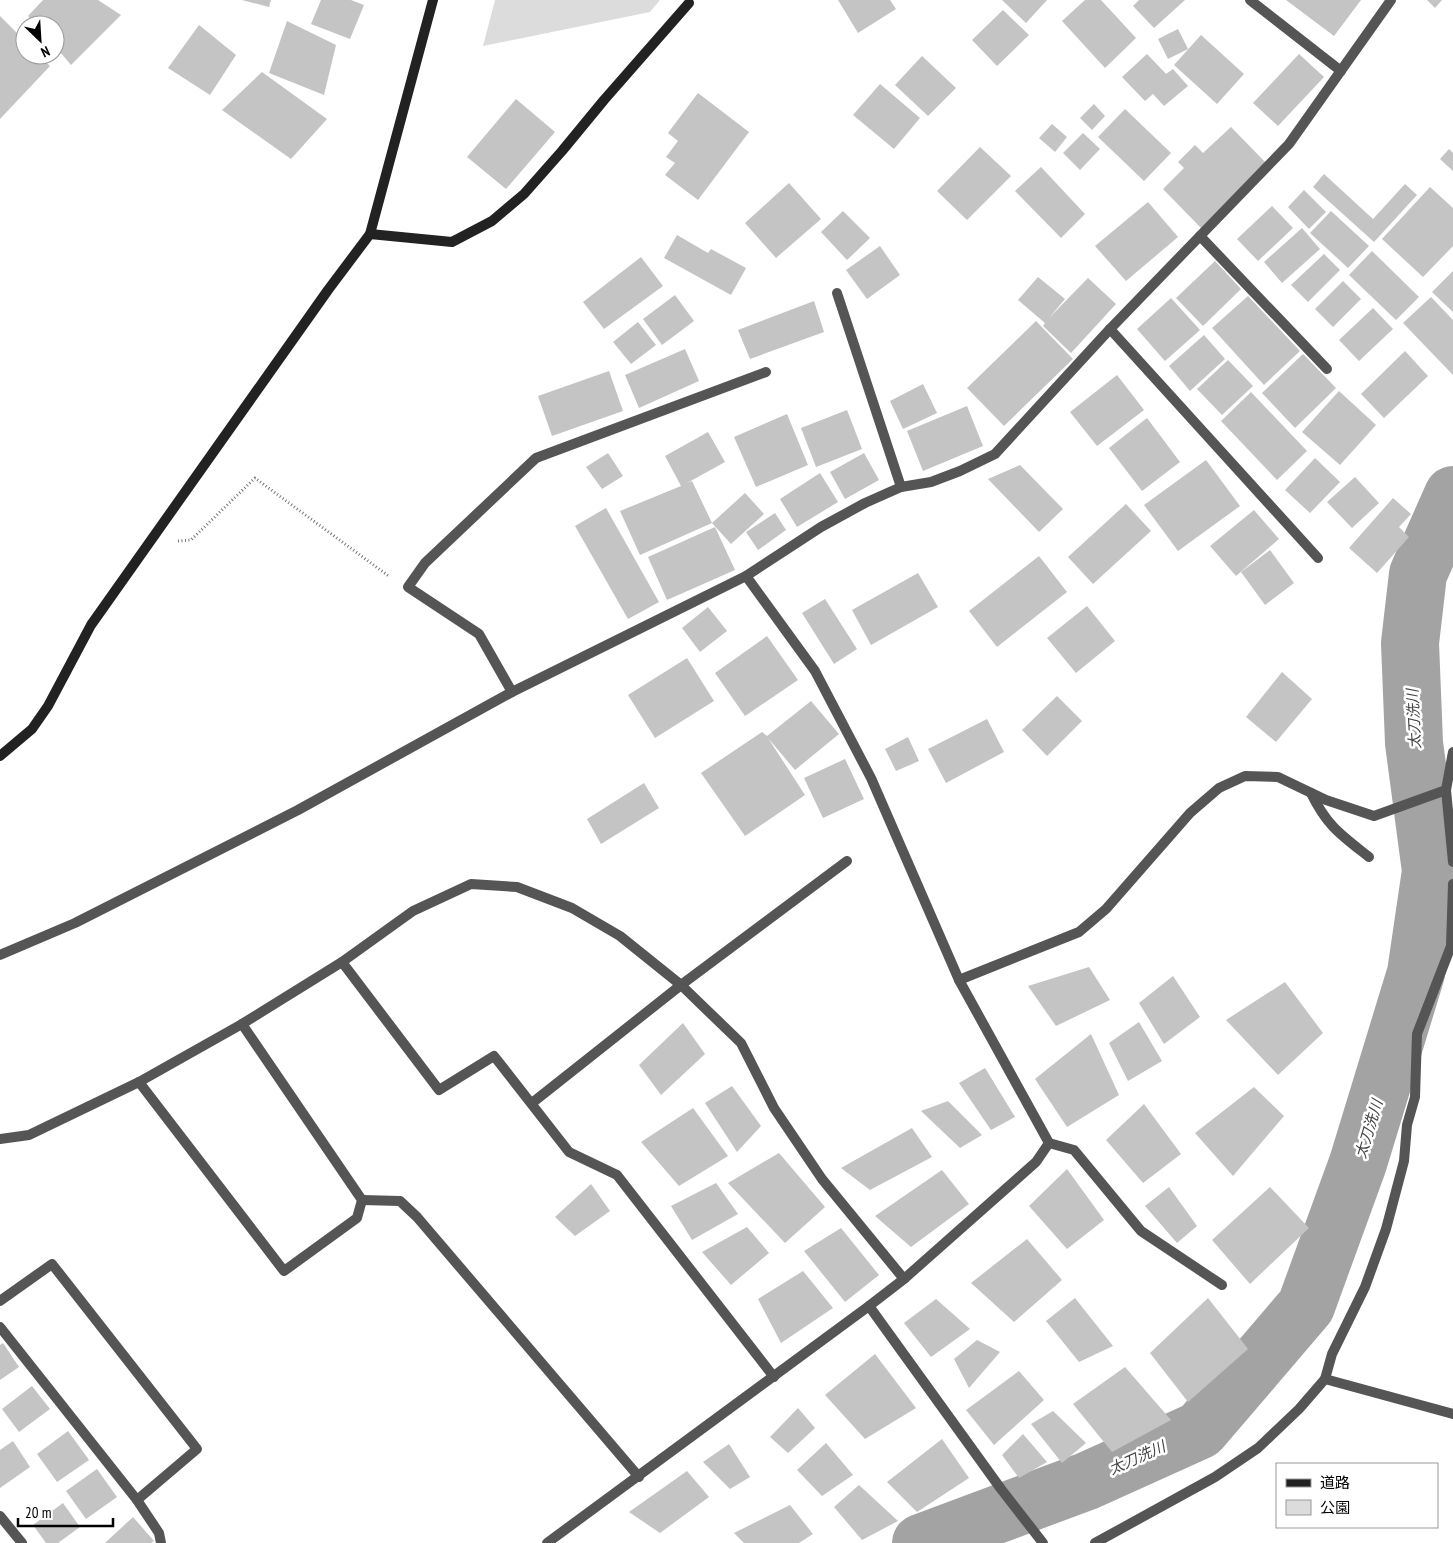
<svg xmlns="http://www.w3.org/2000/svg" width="1453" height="1543" font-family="'PT Sans Narrow','Noto Sans JP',sans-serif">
<rect width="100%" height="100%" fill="#fff"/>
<polygon fill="#dcdcdc" points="495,0 660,0 650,12 483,46"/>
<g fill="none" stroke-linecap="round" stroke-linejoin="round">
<polyline stroke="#a3a3a3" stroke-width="58" points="921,1543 1087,1481 1200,1430 1306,1306 1358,1163 1416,973 1431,871 1414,743 1410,643 1418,574 1453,495"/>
</g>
<g fill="#c4c4c4">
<polygon points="43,0 98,0 121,15 71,65 55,46 55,25 36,25 28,16"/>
<polygon points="242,0 271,0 269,7"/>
<polygon points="321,0 351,0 364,5 350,39 311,24"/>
<polygon points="838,0 890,0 896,9 858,33"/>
<polygon points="1002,0 1047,0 1026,23"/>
<polygon points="1085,0 1101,0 1136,38 1105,68 1062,21"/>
<polygon points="1139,0 1185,0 1154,28 1133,6"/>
<polygon points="1286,0 1361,0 1334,36"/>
<polygon points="1427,0 1442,0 1435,8"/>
<polygon points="1003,10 1029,35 997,66 972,40"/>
<polygon points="0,16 25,41 25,55 39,55 50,66 0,119"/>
<polygon points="287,21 336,45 324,95 269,73"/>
<polygon points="199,25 236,55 210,95 168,68"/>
<polygon points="1178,29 1188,49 1168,59 1158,39"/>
<polygon points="1201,35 1244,74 1217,104 1174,65"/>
<polygon points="1147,54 1170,78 1166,74 1173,69 1188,86 1164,106 1153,94 1145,101 1122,77"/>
<polygon points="1299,54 1324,77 1278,126 1253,103"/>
<polygon points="922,56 956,88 928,116 895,85"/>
<polygon points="262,72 327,119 291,159 222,110"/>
<polygon points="880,84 920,118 894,149 853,115"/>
<polygon points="698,93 749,132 698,200 665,175 675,163 666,157 678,141 668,133"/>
<polygon points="516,99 555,132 506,189 467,157"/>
<polygon points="1094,104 1105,116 1092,130 1080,118"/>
<polygon points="1125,109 1171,153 1144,181 1098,137"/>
<polygon points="1052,124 1067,137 1055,152 1039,138"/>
<polygon points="1231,127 1267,164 1201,228 1163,189 1184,168 1178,162 1195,145 1203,153"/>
<polygon points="1083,133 1100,149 1080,170 1063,153"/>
<polygon points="980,147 1011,176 967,220 937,191"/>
<polygon points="1449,149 1453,153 1453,171 1440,159"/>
<polygon points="1041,167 1085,214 1061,238 1015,191"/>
<polygon points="1324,174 1373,219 1405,184 1417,195 1374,242 1313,187"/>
<polygon points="789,183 821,219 776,258 745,223"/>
<polygon points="1430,187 1453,208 1453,246 1423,277 1382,239"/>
<polygon points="1304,190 1326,212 1309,229 1288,207"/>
<polygon points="1148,202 1178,237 1126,281 1095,246"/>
<polygon points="1272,206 1293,228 1258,261 1237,239"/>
<polygon points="843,211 870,238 847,260 821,232"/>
<polygon points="1331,211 1369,246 1348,268 1310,233"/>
<polygon points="1302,228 1320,249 1282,283 1264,262"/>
<polygon points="677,235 708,253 711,249 746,268 731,295 664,258"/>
<polygon points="880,246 900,275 867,299 846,270"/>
<polygon points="1372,251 1419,297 1396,320 1349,275"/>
<polygon points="1324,254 1340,270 1308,302 1291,285"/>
<polygon points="641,257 663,286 604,329 583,302"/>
<polygon points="1215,261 1241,289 1203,326 1176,298"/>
<polygon points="1453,271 1453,312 1432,292"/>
<polygon points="1038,277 1065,299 1049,318 1088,278 1116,304 1071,353 1043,326 1045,323 1018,300"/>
<polygon points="1343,281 1361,299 1333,327 1315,309"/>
<polygon points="675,295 694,321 662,345 643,319"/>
<polygon points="1248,296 1300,351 1264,385 1212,328"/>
<polygon points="1431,297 1453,320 1453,375 1403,323"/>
<polygon points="1171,298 1200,330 1165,361 1137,329"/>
<polygon points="814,301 824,332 750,359 738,330"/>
<polygon points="1373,308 1393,329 1359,361 1339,340"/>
<polygon points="1036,321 1073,359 1004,426 967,388"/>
<polygon points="638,322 656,345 631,364 613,342"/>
<polygon points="1204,335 1225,359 1190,391 1169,366"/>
<polygon points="685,349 699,381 639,408 625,375"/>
<polygon points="1405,351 1428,376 1384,418 1361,394"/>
<polygon points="1303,354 1336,388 1295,428 1262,393"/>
<polygon points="1228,360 1253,386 1222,415 1197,389"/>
<polygon points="609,371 623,411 552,436 538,396"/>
<polygon points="1117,375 1144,410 1097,446 1070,412"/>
<polygon points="923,384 937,413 903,429 890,401"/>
<polygon points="1339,391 1376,425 1340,465 1302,432"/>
<polygon points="1251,392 1307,451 1277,480 1221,421"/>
<polygon points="967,406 983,446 923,471 907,431"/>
<polygon points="847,410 862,449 816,467 801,428"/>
<polygon points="787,414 808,465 756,487 734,437"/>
<polygon points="1147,418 1180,462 1142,491 1109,448"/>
<polygon points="708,432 725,462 687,483 692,481 712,523 640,555 620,511 681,486 665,456"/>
<polygon points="608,453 623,476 602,489 586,467"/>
<polygon points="864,453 879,480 845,499 830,472"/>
<polygon points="1315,458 1340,482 1310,513 1285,490"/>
<polygon points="1206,460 1240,506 1178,551 1144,505"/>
<polygon points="1020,465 1063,509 1039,532 988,479"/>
<polygon points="820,473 838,502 797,527 780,499"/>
<polygon points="1355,477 1379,503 1352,528 1327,502"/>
<polygon points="745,493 764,514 731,544 712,523"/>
<polygon points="1393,498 1411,514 1399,527 1409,537 1377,573 1349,548"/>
<polygon points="1126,504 1151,531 1093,584 1068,557"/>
<polygon points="606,508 659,602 628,619 575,526"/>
<polygon points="1254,510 1279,539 1236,576 1210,546"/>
<polygon points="775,513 786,530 758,550 746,532"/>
<polygon points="715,527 735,570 667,600 648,557"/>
<polygon points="1270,550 1294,583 1265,605 1241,572"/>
<polygon points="1039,556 1067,592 997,647 969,611"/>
<polygon points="918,573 938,607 871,645 852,610"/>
<polygon points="825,599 857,649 834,664 802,613"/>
<polygon points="1087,606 1115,641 1076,673 1047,638"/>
<polygon points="708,607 727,631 700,652 682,628"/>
<polygon points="767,636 798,680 745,716 715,673"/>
<polygon points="687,658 714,701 655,738 628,695"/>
<polygon points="1282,672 1312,699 1276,742 1246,717"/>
<polygon points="1057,696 1082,721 1047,756 1022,730"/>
<polygon points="811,701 839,734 795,770 768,738 805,795 745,836 701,773 762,732 767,736"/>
<polygon points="987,719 1004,752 946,783 928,749"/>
<polygon points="908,737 919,761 896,771 885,749"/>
<polygon points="845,759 864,799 823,818 804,778"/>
<polygon points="644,783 659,808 601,844 587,819"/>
<polygon points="1089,967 1110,1000 1056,1026 1028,986"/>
<polygon points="1173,976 1200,1017 1164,1044 1139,1003"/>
<polygon points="1285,982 1323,1033 1278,1075 1226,1020"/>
<polygon points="1139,1022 1162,1061 1128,1081 1109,1043"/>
<polygon points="683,1023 705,1054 661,1095 639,1065"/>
<polygon points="1091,1034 1119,1095 1067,1127 1035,1079"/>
<polygon points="985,1068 1015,1117 991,1130 959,1083"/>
<polygon points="732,1086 761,1126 737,1152 705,1103"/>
<polygon points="1254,1087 1284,1116 1233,1176 1195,1133"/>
<polygon points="948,1101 982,1135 960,1148 921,1111"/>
<polygon points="1144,1104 1181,1154 1143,1183 1106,1140"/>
<polygon points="693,1108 728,1156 679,1186 641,1142"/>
<polygon points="912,1128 932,1157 870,1190 841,1168"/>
<polygon points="779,1153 825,1207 785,1243 728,1183"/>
<polygon points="1067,1169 1104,1220 1067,1249 1029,1206"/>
<polygon points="942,1170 969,1204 911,1247 875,1216"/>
<polygon points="716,1183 738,1214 692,1240 671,1206"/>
<polygon points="591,1184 610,1211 575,1236 555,1217"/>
<polygon points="1169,1187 1197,1226 1177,1243 1145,1206"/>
<polygon points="1270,1187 1309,1228 1250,1284 1212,1240"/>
<polygon points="747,1227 769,1253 731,1285 702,1252"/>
<polygon points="841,1228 879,1275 845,1302 804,1251"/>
<polygon points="1027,1239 1062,1280 1014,1322 971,1283"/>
<polygon points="803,1271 833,1308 781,1343 758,1299"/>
<polygon points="1075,1298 1113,1346 1079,1362 1046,1321"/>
<polygon points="1208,1298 1248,1349 1188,1402 1150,1353"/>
<polygon points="936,1299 970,1329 931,1357 904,1323"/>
<polygon points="977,1340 1000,1352 969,1388 954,1359"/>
<polygon points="3,1343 19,1367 0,1380 0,1345"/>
<polygon points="875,1354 916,1408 865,1439 825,1395"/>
<polygon points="1125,1367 1171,1420 1112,1452 1073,1404"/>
<polygon points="1019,1371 1044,1400 994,1445 966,1410"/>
<polygon points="32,1386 50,1409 19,1432 2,1409"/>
<polygon points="798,1408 815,1428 788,1453 770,1437"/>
<polygon points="1053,1411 1086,1443 1062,1463 1031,1424"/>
<polygon points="68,1431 89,1460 57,1482 37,1454"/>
<polygon points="1023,1434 1047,1462 1019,1478 1002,1455"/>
<polygon points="942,1439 969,1478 917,1512 887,1482"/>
<polygon points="13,1441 30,1467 0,1488 0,1450"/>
<polygon points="826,1443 853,1475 822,1496 797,1470"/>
<polygon points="729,1444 750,1477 730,1489 703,1462"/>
<polygon points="97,1469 117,1497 86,1519 66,1491"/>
<polygon points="687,1471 709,1497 660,1533 629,1512"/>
<polygon points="859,1485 898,1521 862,1540 834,1507"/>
<polygon points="63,1503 80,1527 58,1543 46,1543 33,1525"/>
<polygon points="790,1505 813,1534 799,1543 744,1543 734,1533"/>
<polygon points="133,1517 154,1541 151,1543 105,1543"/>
</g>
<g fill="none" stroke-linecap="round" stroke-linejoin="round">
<polyline stroke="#777" stroke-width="3" stroke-dasharray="1 2.5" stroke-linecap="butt" points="178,541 191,540 255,478 390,577"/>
<g stroke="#555" stroke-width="10">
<polyline points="1250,0 1341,71"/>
<polyline points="1200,236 1327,369"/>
<polyline points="837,293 901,487"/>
<polyline points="512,692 479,634 408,587 425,563 536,458 766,372"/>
<polyline points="1446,790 1453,862"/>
<path d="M1311,793c16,33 30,42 58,64"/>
<polyline points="1049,1143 1074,1150 1141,1231 1222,1285"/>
<polyline points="362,1200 400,1201 417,1217 639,1477"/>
<polyline points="0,1301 52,1264 197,1449 137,1500"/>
<polyline points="1325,1379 1332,1354 1365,1287 1386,1229 1404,1161 1407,1125 1415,1097 1417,1034 1451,946 1453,884"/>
<polyline points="0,1516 22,1543"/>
</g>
<g stroke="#555" stroke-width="10">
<polyline points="1110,329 1318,558"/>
<polyline points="0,955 75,923 298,810 512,692 746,576 821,527 865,503 901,487 931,482 960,471 995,454 1110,329 1289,144 1391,0"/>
<polyline points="342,962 439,1090 494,1056 569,1152 617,1175 774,1377"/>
<polyline points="959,980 1079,932 1106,909 1190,813 1219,788 1245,776 1278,777 1326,800 1374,816 1446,790 1453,752"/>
<polyline points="139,1082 284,1271 357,1218 362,1200 242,1024"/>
<polyline points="532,1103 681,985 847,861"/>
<polyline points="0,1139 29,1135 139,1082 242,1024 342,962 413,911 471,884 517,887 572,908 620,936 681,985 741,1043 774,1108 822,1179 904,1279"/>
<polyline points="869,1306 1001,1489 1043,1543"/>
<polyline points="0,1327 137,1500 159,1533 161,1543"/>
<polyline points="547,1543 869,1306 904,1279 1036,1162 1049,1143 959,980 871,778 815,671 746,576"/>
<polyline points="1095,1543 1215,1477 1258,1448 1299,1409 1325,1379 1453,1414"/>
</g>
<g stroke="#222" stroke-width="10">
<polyline points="370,234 452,242 492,221 524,194 562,151 604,100 689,3"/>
<polyline points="0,756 32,729 48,706 91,625 328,290 370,234 433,0"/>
</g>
</g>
<g text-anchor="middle" stroke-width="5" stroke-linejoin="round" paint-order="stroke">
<g font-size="15" font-style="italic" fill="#444" stroke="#fff">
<text transform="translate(1414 719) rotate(-93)" y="5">太刀洗川</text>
<text transform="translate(1369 1129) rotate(-73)" y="5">太刀洗川</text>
<text transform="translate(1137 1458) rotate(-24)" y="5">太刀洗川</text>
</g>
</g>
<rect x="1276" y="1463" width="162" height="65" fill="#ffffff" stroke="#999999"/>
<rect x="1286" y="1479" width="25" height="8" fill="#222222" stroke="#999999"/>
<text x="1320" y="1488" font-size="15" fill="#000000">道路</text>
<rect x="1286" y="1500" width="25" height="15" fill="#dcdcdc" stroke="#999999"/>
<text x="1320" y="1513" font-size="15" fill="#000000">公園</text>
<g transform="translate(40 40) rotate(155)"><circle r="24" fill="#ffffff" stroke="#999999"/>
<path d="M0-4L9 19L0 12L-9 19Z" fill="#000000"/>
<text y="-8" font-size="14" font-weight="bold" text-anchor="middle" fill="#000000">N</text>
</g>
<path d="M18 1518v8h95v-8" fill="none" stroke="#000000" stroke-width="2.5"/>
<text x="25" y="1518" font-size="15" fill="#000000" stroke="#ffffff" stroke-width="4" paint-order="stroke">20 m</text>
</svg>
